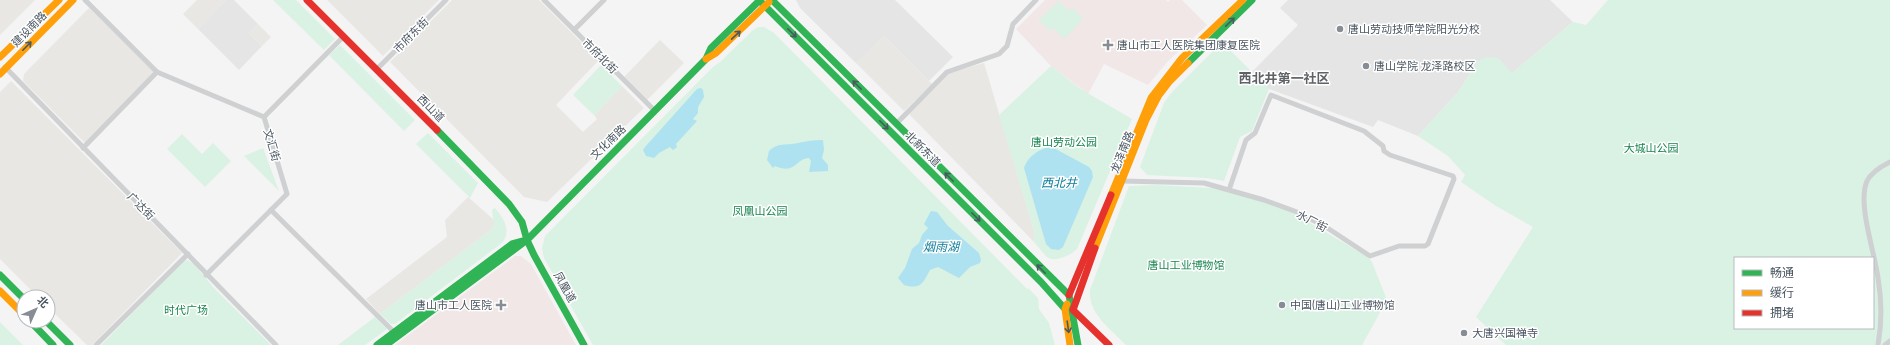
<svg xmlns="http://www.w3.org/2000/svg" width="1890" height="345" font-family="'Titillium Web','Noto Sans SC',sans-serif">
<rect width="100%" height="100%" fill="#f4f4f4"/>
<g fill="#e8e7e3">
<polygon points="0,0 35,0 0,35"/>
<polygon points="197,0 226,0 198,29 183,14"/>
<polygon points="327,0 439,0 383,56"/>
<polygon points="452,0 539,0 599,60 556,105 583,132 597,119 594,115 622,86 644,108 547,202 524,197 390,62"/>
<polygon points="89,8 155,73 85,143 23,81 24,74"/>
<polygon points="258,24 271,37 262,46 249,33"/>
<polygon points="884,36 932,84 904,111 856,63"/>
<polygon points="660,40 684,63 647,100 624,77"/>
<polygon points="984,63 1035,234 1034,242 909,114 948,73"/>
<polygon points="11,81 182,253 92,345 87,345 48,307 48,297 38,297 0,259 0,92"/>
<polygon points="468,197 494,220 495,225 491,230 380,314 366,299 447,237 445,220"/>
</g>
<g fill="#e6e5e6">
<polygon points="226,0 234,0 258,24 249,33 262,46 239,70 198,29"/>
<polygon points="796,0 895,0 953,57 929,81 884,36 856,63 800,8"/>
<polygon points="1288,0 1550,0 1573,22 1512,73 1478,61 1459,91 1418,136 1378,120 1373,127 1269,89 1252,72 1298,25 1280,8"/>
</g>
<g fill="#f1e7e6">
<polygon points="1045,0 1166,0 1168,2 1170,0 1182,0 1207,25 1168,61 1148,85 1104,64 1088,94 1051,66 1016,29"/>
<polygon points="515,256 521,256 531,264 576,345 395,345"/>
</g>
<g fill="#d9f2e3" fill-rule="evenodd">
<polygon points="273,0 296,0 335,39 324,50"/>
<path d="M1608,0h282v345h-384l-30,-28 57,-90 -37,-21 -35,-24 4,-7 -17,-19 -30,-20 41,-45 19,-30 9,-4 11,1 14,15 61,-51 13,3zM1735,258h138v70h-138z"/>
<polygon points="1059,1 1069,11 1073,8 1083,19 1064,39 1053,28 1050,31 1039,20"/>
<polygon points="758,27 764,27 774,33 1027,289 1028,288 1038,298 1039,309 1049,323 1055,345 593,345 544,258 542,248 545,236 713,67 719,63 753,30"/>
<polygon points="1222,42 1269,89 1252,131 1240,137 1224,181 1207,178 1147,175 1140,167 1164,103 1172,92"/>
<polygon points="340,45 415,120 404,131 329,55"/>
<polygon points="601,65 622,86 594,115 573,95"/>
<path d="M1051,66l28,22 53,31 -55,130c-7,6 -21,14 -30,8 -5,-4 -9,-11 -13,-15l1,-8 -36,-119z"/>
<polygon points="428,133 478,183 470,198 416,144"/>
<polygon points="182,134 202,154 213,143 231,161 205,187 167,149"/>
<polygon points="263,148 279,191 244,156"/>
<path d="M1154,185l59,3 61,17 14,5 80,47 4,5 15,38 -25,45h-236c-15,-16 -38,-31 -36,-55l39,-104z"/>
<path d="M495,208c9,11 16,21 8,34l-108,82h-4l-11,-10 111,-84 3,-5 -2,-15z"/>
<polygon points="187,260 194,264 213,287 271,345 101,345 183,262"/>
<polygon points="375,317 387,329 365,345 338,345"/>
<polygon points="0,322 23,345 0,345"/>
</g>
<g fill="#aee2f0">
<polygon points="701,88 703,90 704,97 698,107 698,113 693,119 697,121 676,144 677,147 673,150 670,147 659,153 654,158 646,156 643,150 645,147 697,89"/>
<path d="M823,140l1,10 -2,8 6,7v6l-19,1 2,-11 -2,-3c-13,0 -13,17 -34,8l-2,2 -6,-8 2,-9c9,-9 17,-5 29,-8 8,-2 16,-3 25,-3z"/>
<path d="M1052,147l37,20 3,4 1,6 -30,70 -4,3 -8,-1 -5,-5 -22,-76c3,-11 17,-21 28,-21z"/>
<path d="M931,211l6,1 11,14 31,27 2,7 -1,3 -10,4 -11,11 -21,-11 -8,3c-7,13 -9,20 -26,15l-6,-7 7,-10 7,-19 7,-6 3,-8 6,-7 -4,-4z"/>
</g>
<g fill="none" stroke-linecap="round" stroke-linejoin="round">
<g stroke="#ced0d2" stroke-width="5">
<polyline points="85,0 157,72 264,117 287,194 271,210 394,332"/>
<polyline points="544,0 655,111"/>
<polyline points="574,30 604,0"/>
<polyline points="5,67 276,345"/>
<polyline points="377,69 446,0"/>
<polyline points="264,117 344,36"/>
<polyline points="896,124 947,72 999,54 1007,46 1013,24 1036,0"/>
<polyline points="83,148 157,72"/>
<polyline points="1122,181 1204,183 1264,200 1297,212 1326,227 1370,256 1399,246 1425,246 1428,244 1454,179 1453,176 1390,155 1384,151 1383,146 1364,131 1271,95 1255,133 1246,140 1229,190"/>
<polyline points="206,275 271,210"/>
<polyline points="96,345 188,254"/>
<path d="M1878,345c4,-23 4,-44 0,-67 -3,-25 -21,-74 -11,-97 4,-8 15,-15 23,-19"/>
<polyline points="1885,345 1890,341"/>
</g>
<g stroke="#30b455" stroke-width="7">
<polyline points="759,0 1041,282 1065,309 1073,310"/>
<polyline points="772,0 1069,295 1078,345"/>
<polyline points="1188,63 1252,0"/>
<polyline points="437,130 509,204 522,222 527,240 534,255 584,345"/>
<polyline points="0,275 24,299"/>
<polyline points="30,321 53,345"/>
<polyline points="46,321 70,345"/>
<polyline points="377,345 512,244 523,241"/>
<polyline points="386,345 527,240 706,59 711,48 760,0"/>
</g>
<g stroke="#ff9f0a" stroke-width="7">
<polyline points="0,57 59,0"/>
<polyline points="706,59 716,53 769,2"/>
<polyline points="0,74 73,0"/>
<polyline points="1111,195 1151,98 1182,58 1243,0"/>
<polyline points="1095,248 1146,120 1159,95 1169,82 1188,63"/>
<polyline points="0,291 24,315"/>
<polyline points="1067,304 1065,309 1070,345"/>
</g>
<g stroke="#e5322d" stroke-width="7">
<polyline points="307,0 437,130"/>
<polyline points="1095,248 1073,310 1109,345"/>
<polyline points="1069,295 1111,195"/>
</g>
</g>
<defs><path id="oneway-shaft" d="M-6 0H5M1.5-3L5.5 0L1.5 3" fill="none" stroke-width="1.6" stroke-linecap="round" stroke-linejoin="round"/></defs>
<g stroke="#495b60">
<use href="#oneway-shaft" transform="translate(1230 22) rotate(-44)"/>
<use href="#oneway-shaft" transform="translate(792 33) rotate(45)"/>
<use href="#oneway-shaft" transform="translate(736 35) rotate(-43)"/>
<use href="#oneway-shaft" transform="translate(27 46) rotate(-45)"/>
<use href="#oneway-shaft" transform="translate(857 85) rotate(-135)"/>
<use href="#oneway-shaft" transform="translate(884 125) rotate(45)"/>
<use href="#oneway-shaft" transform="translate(949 177) rotate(-135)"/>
<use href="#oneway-shaft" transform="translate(976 217) rotate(45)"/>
<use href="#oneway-shaft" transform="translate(1041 269) rotate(-135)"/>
<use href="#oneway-shaft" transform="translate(1068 327) rotate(82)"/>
</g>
<g fill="#868d94" stroke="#fff" stroke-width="1.5">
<circle cx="1340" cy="29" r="4"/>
<path d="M1106 39h4v4h4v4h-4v4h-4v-4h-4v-4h4z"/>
<circle cx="1366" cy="66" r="4"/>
<path d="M499 299h4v4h4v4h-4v4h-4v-4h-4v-4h4z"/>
<circle cx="1282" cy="305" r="4"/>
<circle cx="1464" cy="333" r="4"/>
</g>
<g text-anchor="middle" stroke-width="3" stroke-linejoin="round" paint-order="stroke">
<g font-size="11" fill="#4a5661" stroke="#fff">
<text transform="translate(29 29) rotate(-45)" y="4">建设南路</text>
<text transform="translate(411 35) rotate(-45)" y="4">市府东街</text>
<text transform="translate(600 56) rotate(45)" y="4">市府北街</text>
<text transform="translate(431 108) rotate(45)" y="4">西山道</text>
<text transform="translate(608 142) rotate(-44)" y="4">文化南路</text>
<text transform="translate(272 145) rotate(74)" y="4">文汇街</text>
<text transform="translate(923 149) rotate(45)" y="4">北新东道</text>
<text transform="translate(1122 152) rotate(-68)" y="4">龙泽南路</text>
<text transform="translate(141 206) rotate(45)" y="4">广达街</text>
<text transform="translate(1312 221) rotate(28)" y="4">水厂街</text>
<text transform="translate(565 287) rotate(61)" y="4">凤凰道</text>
</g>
<g font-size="11" fill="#4a5661" stroke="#fff" text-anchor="start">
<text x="1348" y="33">唐山劳动技师学院阳光分校</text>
<text x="1117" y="49">唐山市工人医院集团康复医院</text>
<text x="1374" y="70">唐山学院 龙泽路校区</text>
<text x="492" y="309" text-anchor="end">唐山市工人医院</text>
<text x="1290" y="309">中国(唐山)工业博物馆</text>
<text x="1472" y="337">大唐兴国禅寺</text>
</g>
<g font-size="11" fill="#17864f" stroke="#fff">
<text x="1064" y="146">唐山劳动公园</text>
<text x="1651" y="152">大城山公园</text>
<text x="760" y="215">凤凰山公园</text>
<text x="1186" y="269">唐山工业博物馆</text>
<text x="186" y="314">时代广场</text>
</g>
<g font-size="12" font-style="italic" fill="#0c7c9b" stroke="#fff">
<text x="1059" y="187">西北井</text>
<text x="941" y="251">烟雨湖</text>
</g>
<g font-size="13" font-weight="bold" fill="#5f6368" stroke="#fff">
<text x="1284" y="83">西北井第一社区</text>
</g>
</g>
<rect x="1734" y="257" width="140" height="72" fill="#ffffff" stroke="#b7bbc0"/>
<rect x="1742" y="270" width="20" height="6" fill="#30b455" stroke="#b7bbc0"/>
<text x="1770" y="277" font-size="12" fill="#4a5661">畅通</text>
<rect x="1742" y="290" width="20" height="6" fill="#ff9f0a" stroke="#b7bbc0"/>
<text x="1770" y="297" font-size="12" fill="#4a5661">缓行</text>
<rect x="1742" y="310" width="20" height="6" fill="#e5322d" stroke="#b7bbc0"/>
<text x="1770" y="317" font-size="12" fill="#4a5661">拥堵</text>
<g transform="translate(36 309) rotate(45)"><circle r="19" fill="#ffffff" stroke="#b7bbc0"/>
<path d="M0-3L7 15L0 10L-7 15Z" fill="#868d94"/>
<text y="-6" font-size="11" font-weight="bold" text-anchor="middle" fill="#4a5661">北</text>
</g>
</svg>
